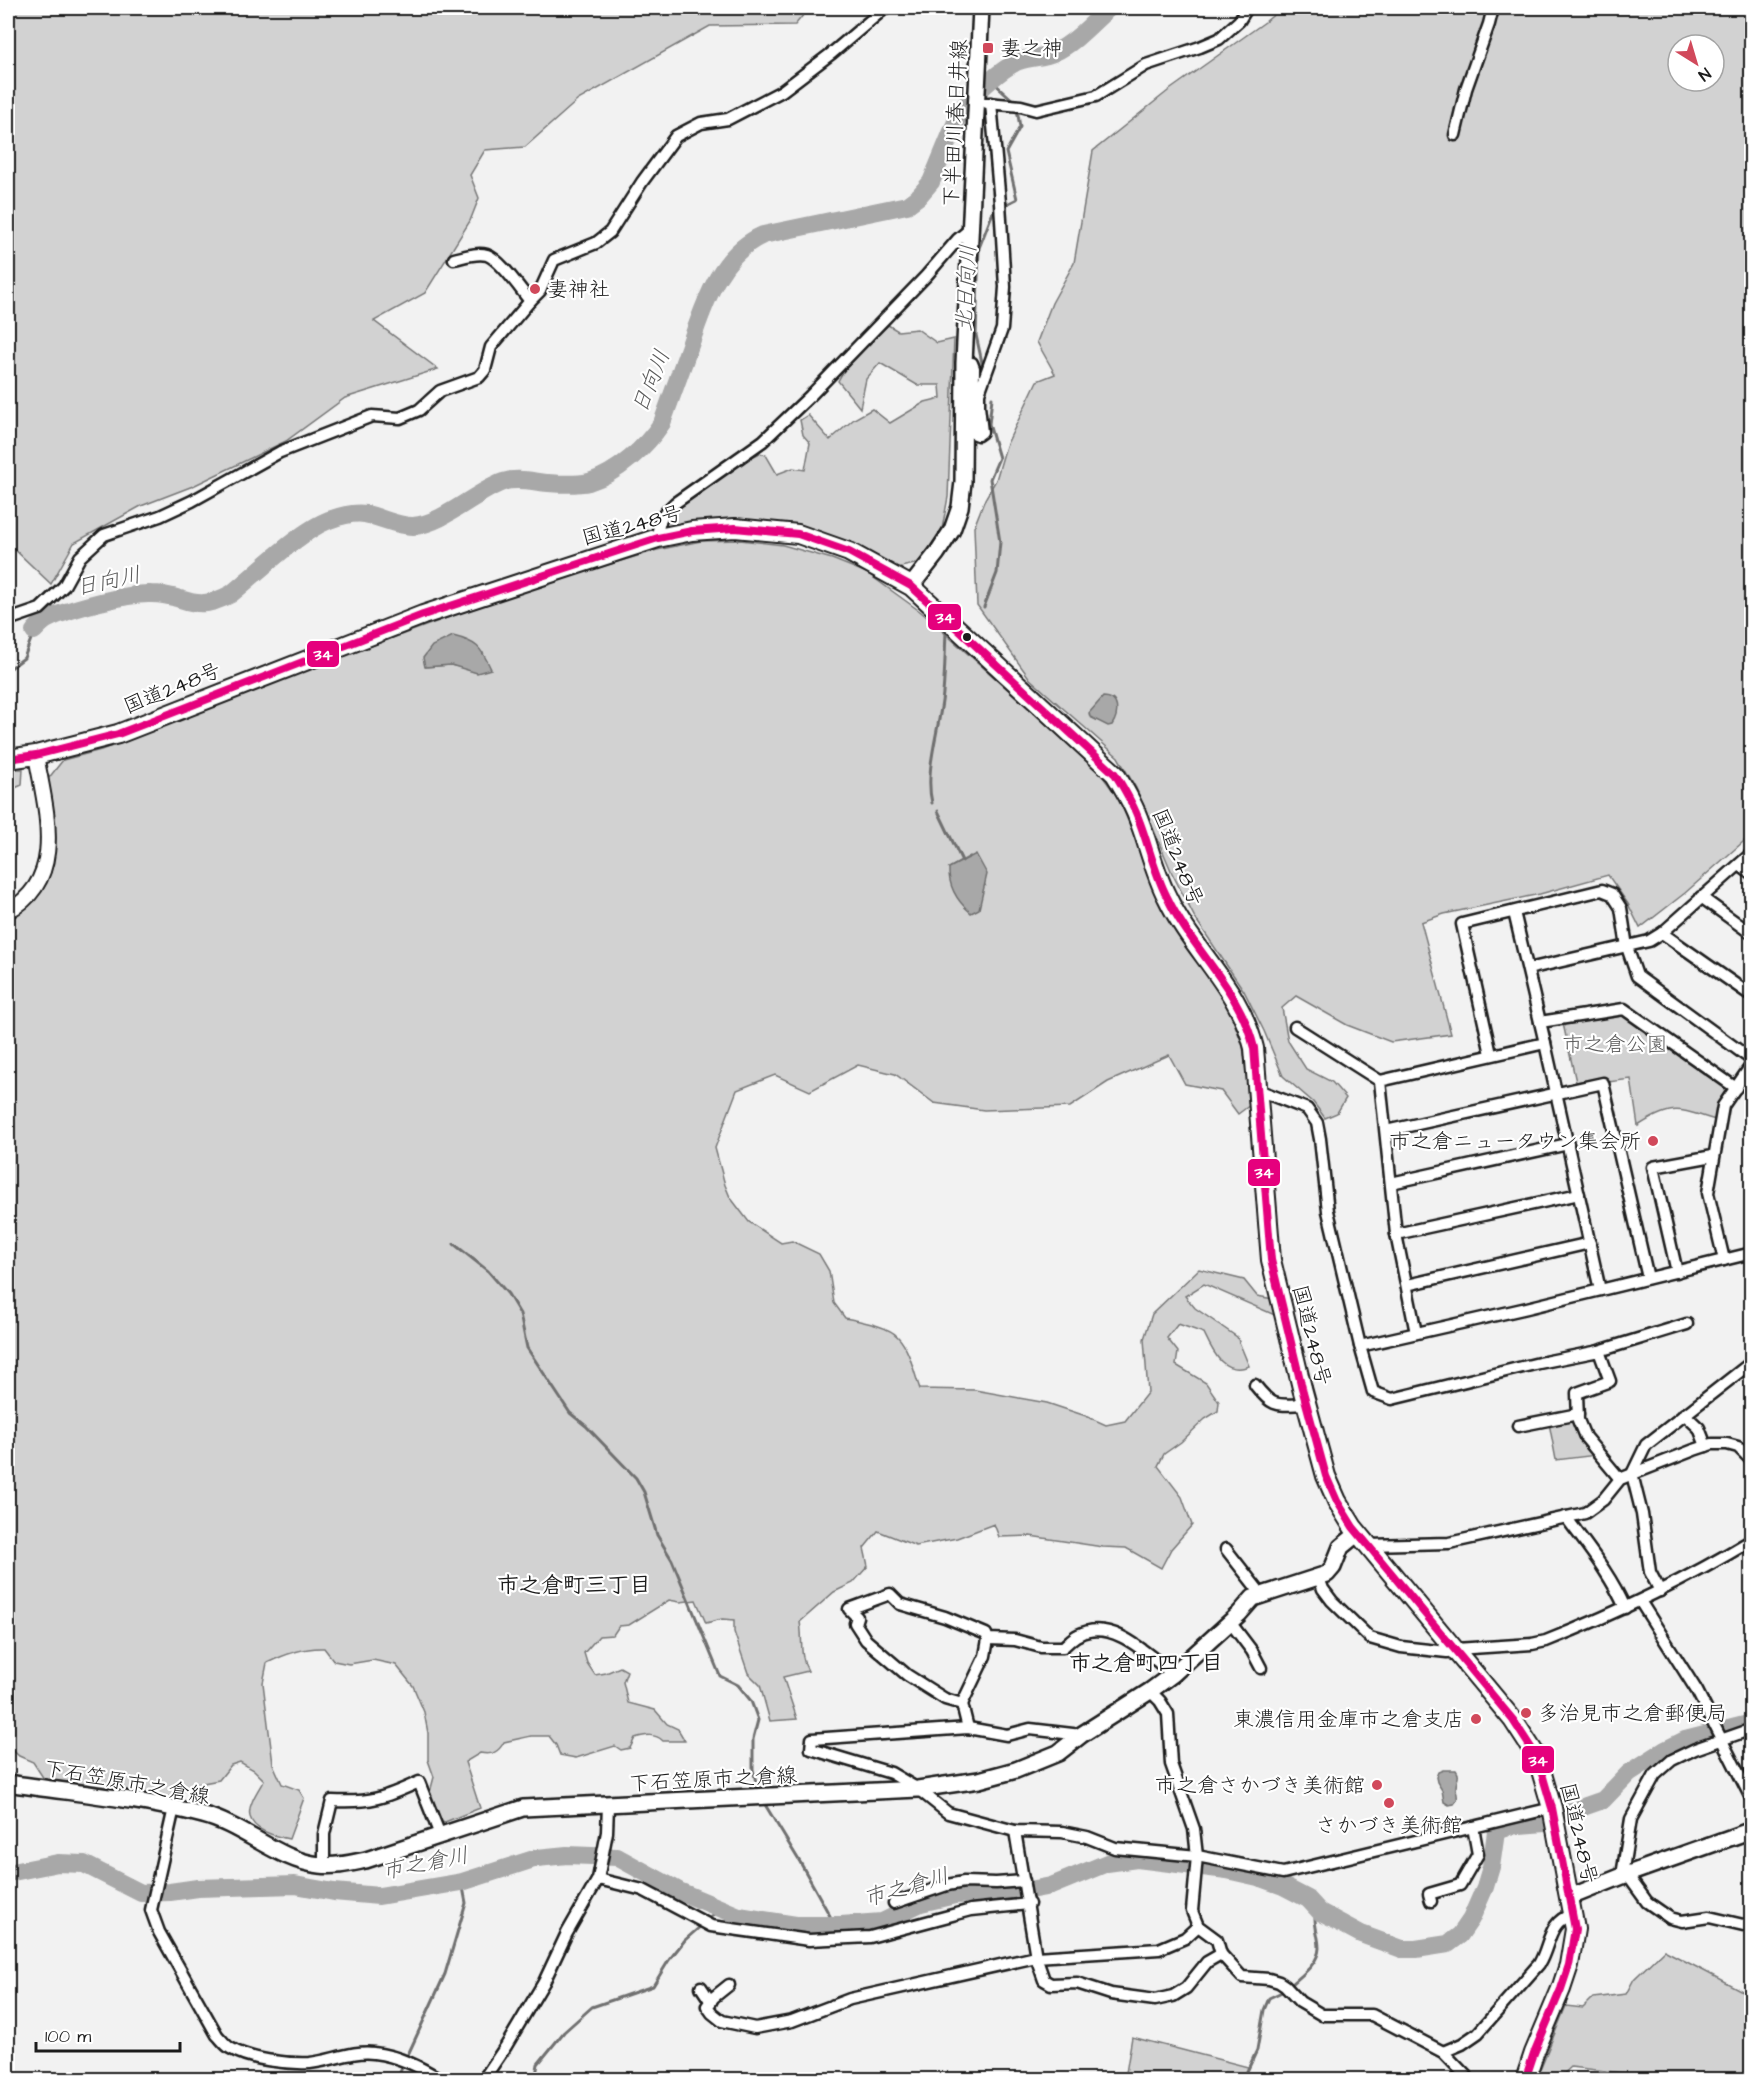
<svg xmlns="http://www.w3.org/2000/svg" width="1759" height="2087" font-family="'Architects Daughter','Klee One',sans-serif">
<rect width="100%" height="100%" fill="#f2f2f2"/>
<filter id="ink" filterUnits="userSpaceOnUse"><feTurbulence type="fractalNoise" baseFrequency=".0167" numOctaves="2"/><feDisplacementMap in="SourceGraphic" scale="12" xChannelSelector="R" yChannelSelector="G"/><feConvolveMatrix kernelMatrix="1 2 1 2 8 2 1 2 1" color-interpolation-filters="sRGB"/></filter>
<g filter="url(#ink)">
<g fill="#d2d2d2" stroke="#777" stroke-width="1.5" fill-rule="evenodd">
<polygon points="8,8 809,8 795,25 710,26 578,100 525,147 485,150 470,175 479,198 470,221 425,293 374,321 438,369 345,398 286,441 193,486 141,506 74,543 51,584 12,547 8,549"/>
<path d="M1282,8h469v827l-66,58 -45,35 -12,-24 -20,-29 -68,19 -96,20 -23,8 30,112 -60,8 -44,-17 -51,-29 -14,12 6,33 18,28 26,13 14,16 -9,15 -12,5 -12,-16 -30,-26 -19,-45 -20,-40 -49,-73 -23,-45 -36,-85 -18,-31 -88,-78 -53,-74 -3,-78 11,-28 11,-19 10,-34 31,-65 18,-7 -18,-32 15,-39 22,-40 19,-112 75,-60 97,-69zM1678,45h36v36h-36z"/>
<path d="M888,325l10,6 19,-2 20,14 17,-4 -6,158 -6,32 -23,34 -23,5 -47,-22 -182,-18 -3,-4c24,-27 63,-56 96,-71l6,2 11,19 16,-6 12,2 5,-27 -7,-8 -3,-15 8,-5 22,25 24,-21 18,-10 18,14 35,-21 16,-4 -1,-13h-23l-37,-22 -14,16 -6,29 -22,-27c12,-24 30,-39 50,-56z"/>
<path d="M740,540l43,5 49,14 35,14 54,39 177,158 21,29 50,122 32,43 27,43 15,39 7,59 -12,9 -17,-23 -36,-7 -16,-29 -61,27 -38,25 -86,3 -50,-7 -39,-29 -37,-9 -48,26 -35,-16 -38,15 -22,58 10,37 5,12 19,25 32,21 11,-2 27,13 10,17 5,32 11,15c14,3 44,8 53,19 12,13 16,36 22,52l55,1 72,13 39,13 20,9 19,-4 23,-29 -4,-53 8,-25 47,-45 45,11 13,16 16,3 4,17 -73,-32 -19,12 10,12 42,29 12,29c-26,10 -36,-14 -45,-33l-26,-9 -11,14 11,14 -2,13 30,18 13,19 -1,9 -13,8 -24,23 -17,12 -6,12 24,31 10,28 -21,24 -10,19 -35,-20 -23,-1 -73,-11 -31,1 -5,-13 -37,14 -41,8 -38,-15 -14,17 4,18 -15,17 -19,9 -34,30c3,17 -1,34 8,49l-25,6 14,42 -27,2 -10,-36 -12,-12 -14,-41v-12l-12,-1 -16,4 -10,-23 -16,2 -11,-2 -40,25 -10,1 -6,9 -14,1 -15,17 3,10 8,12 11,-2 14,-6 7,4 -4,11 5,21 27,7 12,14 11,5 7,12h-22c-8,-8 -18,-6 -28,-3l-5,10 -9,2 -6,-4 -39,12 -16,-3 -4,-10 -7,-9h-18l-27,6c-6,11 -12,13 -24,11l-15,9 15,46 -40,16 -10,-32 4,-15 -6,-17v-27l-4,-21 -11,-26 -17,-21 -23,-5 -24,4 -15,-3 -10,-13c-20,-1 -39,6 -57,15l-4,20 10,81 9,20 17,6 5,8 -15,41c-20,-4 -48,-12 -37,-37 3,-8 8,-15 12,-22l-10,-10 -14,-8 -9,3 -12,15 -26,5 -19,13 -130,-19 -11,-17 -14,-6 -11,-10v-826c61,-32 48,-85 40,-141l15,-19 38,-10 240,-93 171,-63 145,-44 44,-9zM484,653l-20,15 -14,-3 -25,2zM970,856l15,29 -36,-17z"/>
<polygon points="8,769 23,769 22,785 8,791"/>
<path d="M1624,1009l112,79 -17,33c-39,-11 -44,-19 -81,5l-7,-47 -23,3 -3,-5 -29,5 -14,-63z"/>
<polygon points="1574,1417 1597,1455 1556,1460 1549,1423"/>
<polygon points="1664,1950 1744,1992 1751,1991 1751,2079 1636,2079 1631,2074 1571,2067 1558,2079 1536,2079 1566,2006 1583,2008 1593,1998 1626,1994 1634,1979"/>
<polygon points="1132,2037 1248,2067 1245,2079 1125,2079"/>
</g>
<g fill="#a8a8a8" stroke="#707070" stroke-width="1.5">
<path d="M453,636c24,6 28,11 38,33l-14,4 -26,-8 -26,2 -2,-9 9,-12z"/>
<path d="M1103,697c17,0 16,17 9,28l-4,1 -18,-9 -1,-4z"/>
<path d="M976,854l11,20 -8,35 -8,4c-14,-12 -23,-26 -22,-45z"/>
<path d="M1443,1770h13c5,7 0,9 0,17 0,5 2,8 1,13l-3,4 -5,1 -5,-3 -2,-12 -5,-8 -1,-5 2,-5z"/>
</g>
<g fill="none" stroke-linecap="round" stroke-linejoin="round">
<g stroke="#707070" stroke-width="3">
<polyline points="992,81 1016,103"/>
<polyline points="1003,206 1017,199 1006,152 1020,127 1017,109"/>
<polyline points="982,371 983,367 976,335 979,248 993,212 997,210"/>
<polyline points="984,607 997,573 1000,542 990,479 999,458 989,424 992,398"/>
<polyline points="8,670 24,658 34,631"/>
<path d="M932,803c-8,-33 8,-75 11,-110 2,-20 2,-41 3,-61"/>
<polyline points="938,811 962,861"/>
<polyline points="454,1244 488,1271 508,1294 520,1314 527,1348 570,1413 586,1426 636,1478 644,1492 657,1535 672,1560 720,1676 738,1685 751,1701 758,1720 753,1739 753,1769 757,1787"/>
<polyline points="764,1803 800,1862 835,1925"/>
<polyline points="707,1921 719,1909"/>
<path d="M1289,1987c11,-11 29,-22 30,-39 0,-10 -4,-20 -4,-30l5,-6"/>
<polyline points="406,2059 445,1974 466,1903 462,1882"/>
<polyline points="397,2080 403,2065"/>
<polyline points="535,2080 538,2064 564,2032 592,2007 653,1986 669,1960 685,1940 702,1925"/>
<polyline points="1243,2080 1257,2050 1264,2010 1269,1998 1284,1991"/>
</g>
<g stroke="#a8a8a8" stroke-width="18">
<path d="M34,631c4,-4 8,-9 14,-12 21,-10 80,-26 103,-25 36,0 41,21 80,0 26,-21 69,-63 98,-74 11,-4 24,-8 36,-6 16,3 31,12 48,12 30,-2 62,-34 90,-44 14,-5 31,0 45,1 13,1 28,2 41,-1 29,-9 57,-35 73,-59 9,-25 18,-50 27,-75 15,-42 29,-93 74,-113l144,-30 12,-9 12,-14 29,-70c10,-15 42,-44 59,-51 11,-4 25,-3 36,-9 20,-9 38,-30 54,-44"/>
<polyline points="8,1873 58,1863 84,1864 141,1893 170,1892 198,1888 295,1885 334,1892 379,1896 462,1882 537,1858 567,1855 617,1857 679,1891 739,1916 796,1925 841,1925 882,1922 921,1903 955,1895 1014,1893 1051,1886 1107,1863 1137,1859 1227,1870 1258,1877 1283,1886 1308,1899 1320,1912 1361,1934 1402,1949 1416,1949 1448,1944 1460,1935 1471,1919 1485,1887 1491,1867 1496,1832 1507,1826 1545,1823 1566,1813 1603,1800 1629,1773 1665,1750 1685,1740 1752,1723"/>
</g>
<defs>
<g id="minor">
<polyline points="987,103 1021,106 1036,110 1096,96 1146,65 1200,47 1219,39 1239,21 1247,8"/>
<polyline points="1455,135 1466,89 1489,24 1493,8"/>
<path d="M454,259c10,-2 22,-7 33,-4 14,5 33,34 43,46"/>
<polyline points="964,363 972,363 974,368 973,433 978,435 982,432 979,406 979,393 1002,329 1005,287 1000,203 991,103"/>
<path d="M658,538c-1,-17 5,-24 17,-35l88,-62 47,-45 116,-120 32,-37 12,-10"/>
<polyline points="8,620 40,609 64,586 80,557 104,535 160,516 192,501 280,452 372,416 400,418 419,410 440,391 479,377 485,370 491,347 530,301 540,291 554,260 596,243 610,232 642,182 676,136 701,123 728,119 782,91 832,53 885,8"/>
<polyline points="1739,865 1752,874"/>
<polyline points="1701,897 1752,934"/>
<polyline points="1514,912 1545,1043 1600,1290"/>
<polyline points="1662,933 1752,996"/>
<polyline points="1528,969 1649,941 1662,933 1752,853"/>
<polyline points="1540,1022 1624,1009 1736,1088"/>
<polyline points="1295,1027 1380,1081"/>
<polyline points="1491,1054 1462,924 1602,890 1612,894 1621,908 1627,947 1637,976 1752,1060"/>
<polyline points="1258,1090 1307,1109 1317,1123 1320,1139 1328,1211 1360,1346 1373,1392 1392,1399 1539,1363 1599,1351 1610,1381 1577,1393 1578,1420 1585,1437 1620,1479"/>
<polyline points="1386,1131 1603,1083 1648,1278"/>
<polyline points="1391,1183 1568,1144"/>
<polyline points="1396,1234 1579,1194"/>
<polyline points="1724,1260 1708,1193 1723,1106 1752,1064"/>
<polyline points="1677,1272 1653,1167 1713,1156"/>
<polyline points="1407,1285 1590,1243"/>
<polyline points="1416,1333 1396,1234 1380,1081 1545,1043"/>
<polyline points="1360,1346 1527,1308 1752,1253"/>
<polyline points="1599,1351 1687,1324"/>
<path d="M1255,1385c19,24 22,20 51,19"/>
<polyline points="1684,1414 1699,1428 1706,1446"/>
<polyline points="1518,1426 1578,1414"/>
<path d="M1566,1517c21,29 45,58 59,91"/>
<polyline points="1368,1545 1449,1543 1585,1513 1603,1500 1620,1479 1694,1450 1712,1444 1727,1444 1738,1447 1752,1461"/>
<polyline points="1226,1549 1262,1595"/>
<path d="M1319,1578l4,11 9,12 38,37 31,9 46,5 9,-3 76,-5 14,-3c71,-28 140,-61 206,-101"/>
<polyline points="1660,1591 1650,1572 1642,1514 1632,1474 1646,1445 1752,1362"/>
<polyline points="1640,1601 1697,1691 1752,1800"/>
<polyline points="1230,1622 1252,1651 1261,1668"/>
<polyline points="1150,1691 1160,1701 1168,1714 1171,1764 1194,1829 1197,1856 1192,1911 1198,1926 1217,1940 1221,1954 1242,1977 1269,1979 1279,1982 1285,1986 1300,2002 1322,2015 1372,2015 1443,2052 1470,2080"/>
<polyline points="962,1704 985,1656 988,1639"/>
<path d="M968,1728l-6,-24 -17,-5 -38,-24 -41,-35 -11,-17 2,-6 -8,-8 41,-15 10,10 45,13 41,17 2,5 27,1 26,7h22c5,-4 10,-10 15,-12 34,-18 70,20 95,39"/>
<polyline points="1752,1729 1695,1749 1672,1760 1655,1775 1631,1819 1623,1869 1647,1902 1670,1918 1682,1921 1709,1917 1752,1927"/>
<polyline points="1081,1735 1030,1729 1007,1735 968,1728 812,1739 811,1749 891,1773 918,1789 948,1813 1015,1831 1062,1832 1087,1837 1115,1848 1197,1856 1283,1873 1552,1808"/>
<path d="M174,1808l-23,102 8,22 58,103c4,4 8,10 13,13 20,12 57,16 80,15 21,-2 43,-13 64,-10 25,3 46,14 68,27"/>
<polyline points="1015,1831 1036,1957 1044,1980 1051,1984 1077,1983 1111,1994 1155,2000 1173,1996 1186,1988 1207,1962 1221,1954"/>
<path d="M324,1865v-31l8,-33c39,2 52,-3 87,-19l21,53"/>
<polyline points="598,1879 643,1890 711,1926 809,1940 870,1937 971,1910 1029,1904"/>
<polyline points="1431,1901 1429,1894 1460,1885 1478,1854 1473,1827"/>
<polyline points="894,1903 947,1885 964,1882 996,1883 1024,1881"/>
<polyline points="729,1985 714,1997 707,2006 712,2013 722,2021 755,2028 792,2021 850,1999 1036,1957 1159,1949 1185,1938 1198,1926"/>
<polyline points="701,1987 711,2002"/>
<path d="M1443,2052l19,-8 16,-11 61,-69c12,-20 8,-42 34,-50"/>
<polyline points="483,2080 506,2046 544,1982 567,1933 598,1879 607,1832 608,1805"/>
</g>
<path id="tertiary" d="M8,911c60,-32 37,-103 28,-156"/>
<g id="secondary">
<polyline points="911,586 937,553 952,530 960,507 963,482 964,363 981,8"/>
<path d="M8,1783c64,10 131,15 195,32 40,10 76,46 117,50 16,2 31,-2 46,-5l157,-52 395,-19 61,-9 37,-10 42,-17 23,-18 69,-44 23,-17 66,-60 14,-16 74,-24 6,-7 8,-20 17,-14"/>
<polyline points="1570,1897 1625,1875 1752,1830"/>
</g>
<path id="trunk" d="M8,759l28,-4 82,-21 305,-119 198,-65 37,-12 34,-7 43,-3 63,6 51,18 62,34 204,188c10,16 19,31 25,49 9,24 15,51 27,74 26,55 72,89 87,151l17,212 31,128 24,88 11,25 16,26 160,193 24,37 3,10 12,41 23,121 -6,36 -8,24 -27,64 -9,27"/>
</defs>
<use href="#minor" stroke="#1c1c1c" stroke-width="15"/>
<use href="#tertiary" stroke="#1c1c1c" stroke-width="18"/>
<use href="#secondary" stroke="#1c1c1c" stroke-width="20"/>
<use href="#trunk" stroke="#1c1c1c" stroke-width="22"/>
<use href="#minor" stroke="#fff" stroke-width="10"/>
<use href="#tertiary" stroke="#fff" stroke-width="14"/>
<use href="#secondary" stroke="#fff" stroke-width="15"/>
<use href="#trunk" stroke="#fff" stroke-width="18"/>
<defs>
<path id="bus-1" d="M8,759l28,-4 82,-21 305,-119 198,-65 37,-12 34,-7 43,-3 63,6 51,18 62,34 204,188c10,16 19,31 25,49 9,24 15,51 27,74 26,55 72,89 87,151l17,212 31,128 24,88 11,25 16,26 160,193 24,37 3,10 12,41 23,121 -6,36 -8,24 -27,64 -9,27"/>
</defs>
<use href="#bus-1" stroke="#fff" stroke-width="12"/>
<use href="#bus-1" stroke="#e5007d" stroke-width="8"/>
</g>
</g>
<g fill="#d1495b" stroke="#fff" stroke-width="2">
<rect x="982" y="42" width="12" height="12" rx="3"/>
<circle cx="535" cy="289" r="6"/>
<circle cx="1653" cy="1141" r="6"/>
<circle cx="1526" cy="1713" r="6"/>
<circle cx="1476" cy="1719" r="6"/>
<circle cx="1377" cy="1785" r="6"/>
<circle cx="1389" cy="1803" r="6"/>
</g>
<circle fill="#1c1c1c" stroke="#fff" stroke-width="2" cx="967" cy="637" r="5"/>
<g text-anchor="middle" stroke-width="4.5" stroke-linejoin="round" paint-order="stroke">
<g font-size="21" fill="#1c1c1c" stroke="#fff" text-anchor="start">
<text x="1000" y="55">妻之神</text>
<text x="547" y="296">妻神社</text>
<text x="1641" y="1148" text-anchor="end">市之倉ニュータウン集会所</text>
<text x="1538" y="1720">多治見市之倉郵便局</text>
<text x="1464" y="1726" text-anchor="end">東濃信用金庫市之倉支店</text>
<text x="1365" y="1792" text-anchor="end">市之倉さかづき美術館</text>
<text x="1389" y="1832" text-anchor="middle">さかづき美術館</text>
</g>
<g font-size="21" fill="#1c1c1c" stroke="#fff">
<text transform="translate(955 123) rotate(-87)" y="7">下半田川春日井線</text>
<text transform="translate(632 525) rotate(-15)" y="7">国道248号</text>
<text transform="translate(172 688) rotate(-22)" y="7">国道248号</text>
<text transform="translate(1178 857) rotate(68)" y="7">国道248号</text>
<text transform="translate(1312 1335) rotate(76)" y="7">国道248号</text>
<text transform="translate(713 1779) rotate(-3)" y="7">下石笠原市之倉線</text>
<text transform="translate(127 1782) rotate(10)" y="7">下石笠原市之倉線</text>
<text transform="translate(1579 1833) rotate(77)" y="7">国道248号</text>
</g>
<g font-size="21" fill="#5c5c5c" stroke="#fff">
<text x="1615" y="1051">市之倉公園</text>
</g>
<g font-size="22" font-style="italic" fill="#5b5b5b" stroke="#fff">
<text transform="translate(965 288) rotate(-87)" y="8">北日向川</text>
<text transform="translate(650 381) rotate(-68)" y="8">日向川</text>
<text transform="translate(108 580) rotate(-12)" y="8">日向川</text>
<text transform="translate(425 1862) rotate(-11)" y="8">市之倉川</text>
<text transform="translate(906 1886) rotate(-16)" y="8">市之倉川</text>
</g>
<g font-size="22" font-weight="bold" fill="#1c1c1c" stroke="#fff">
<text x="574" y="1592">市之倉町三丁目</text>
<text x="1146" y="1670">市之倉町四丁目</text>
</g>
</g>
<g stroke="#fff" stroke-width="2">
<rect x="927" y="603" width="35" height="28" rx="6" fill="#e5007d"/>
<rect x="306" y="640" width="34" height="28" rx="6" fill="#e5007d"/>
<rect x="1247" y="1158" width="34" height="29" rx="6" fill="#e5007d"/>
<rect x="1521" y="1745" width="34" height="29" rx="6" fill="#e5007d"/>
</g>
<g font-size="16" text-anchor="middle" font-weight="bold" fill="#fff">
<text x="945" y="623">34</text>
<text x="323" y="660">34</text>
<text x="1264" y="1178">34</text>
<text x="1538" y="1766">34</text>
</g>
<rect width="1759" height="2087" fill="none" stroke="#fff" stroke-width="30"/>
<rect x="15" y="15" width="1729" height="2057" fill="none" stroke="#1c1c1c" stroke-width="2" filter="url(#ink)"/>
<g transform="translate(1696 63) rotate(143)"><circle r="28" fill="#ffffff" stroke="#a4a4a4" stroke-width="1.5"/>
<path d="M0-4.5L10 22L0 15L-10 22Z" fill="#d1495b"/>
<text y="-9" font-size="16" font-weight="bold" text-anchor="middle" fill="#1c1c1c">N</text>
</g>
<path d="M36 2042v9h144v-9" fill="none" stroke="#1c1c1c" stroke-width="3"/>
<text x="45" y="2042" font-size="18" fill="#1c1c1c" stroke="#ffffff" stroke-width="4.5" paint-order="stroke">100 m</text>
</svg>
